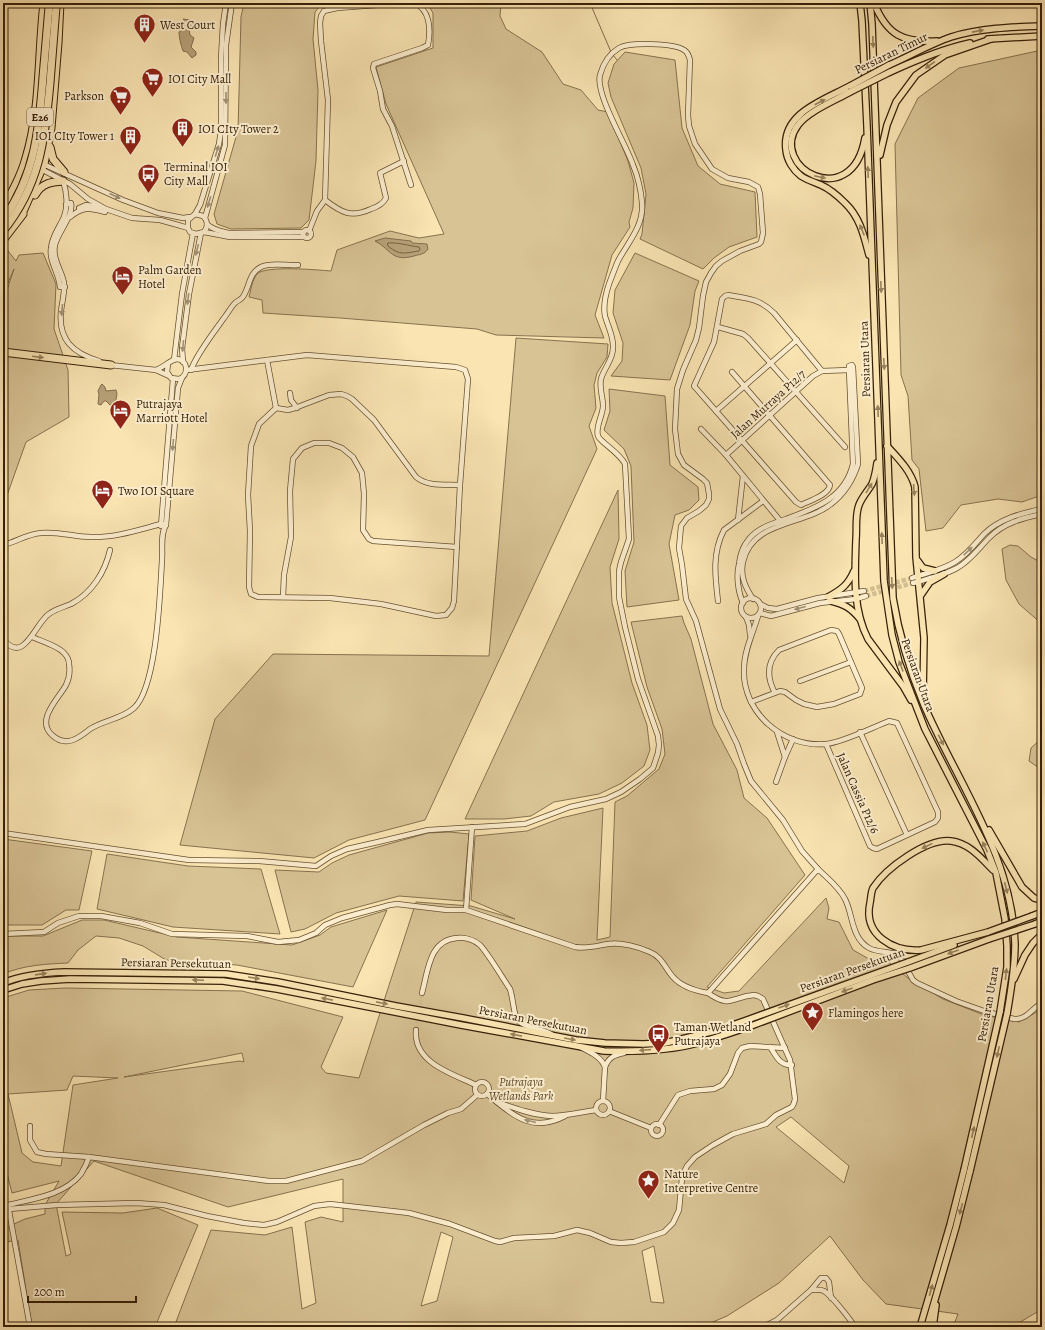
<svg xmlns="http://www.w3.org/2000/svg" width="1045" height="1330" font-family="Alegreya,serif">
<rect width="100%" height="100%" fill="#f9e4b2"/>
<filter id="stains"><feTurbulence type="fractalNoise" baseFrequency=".005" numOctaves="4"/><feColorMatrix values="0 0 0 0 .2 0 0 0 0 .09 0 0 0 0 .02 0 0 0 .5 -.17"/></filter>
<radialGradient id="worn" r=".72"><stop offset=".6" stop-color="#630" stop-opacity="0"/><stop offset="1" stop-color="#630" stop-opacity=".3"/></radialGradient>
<g fill="#d8c395" stroke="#87724e" fill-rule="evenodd">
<polygon points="244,3 359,3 320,6 315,12 313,39 318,90 316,161 309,220 301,228 231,229 217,224 214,214 238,130 241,17"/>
<path d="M427,3h74l-1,13 6,13 36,23 21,32 18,6 17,20 10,2 20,49 6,22 -1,25 -4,14 1,5 -18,28 -17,60 9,23 -108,-3 -19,-6 -137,-11 -77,-5 -1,-13 -13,-3c2,-8 3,-16 8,-23 9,-9 61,-4 74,-3l6,-21 53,-19 29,7 25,-4 -58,-130 -10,-37 57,-19v-35z"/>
<polygon points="1042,50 1042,495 1022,502 998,499 961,505 943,528 926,531 919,469 912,460 908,396 901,375 895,144 918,98 959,68"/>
<polygon points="625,52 675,60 682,128 698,166 720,184 755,192 757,237 729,247 714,258 703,269 640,239 642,234 646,194 641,168 611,97 608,83 614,64"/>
<polygon points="5,247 16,261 19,255 43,253 56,284 54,329 68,370 69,417 26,442 5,501 3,502 3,409 7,405 5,388 3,387 3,302 14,269 3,294 3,249"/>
<polygon points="635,253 699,281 695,291 690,325 670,380 611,376 622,361 623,343 613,313 615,290"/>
<polygon points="516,338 608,344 607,357 597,373 594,385 596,408 589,426 597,449 425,820 349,840 314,858 180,845 215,719 273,654 489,656"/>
<polygon points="609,389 665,396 670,465 698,487 699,500 689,510 675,515 669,544 679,600 627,607 625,571 634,542 631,466 624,449 604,430 610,411"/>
<polygon points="618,490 619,539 610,567 612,603 632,683 647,725 650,750 644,766 622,783 599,794 554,802 531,816 504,819 465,819"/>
<polygon points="1010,545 1018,546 1031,557 1042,563 1042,624 1019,604 1006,580 1002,549"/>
<path d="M682,616l2,7 7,16 22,85 24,46 7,28 23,20 38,57 -98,112 17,6 15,-2 87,-93 3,10 -2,11 12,3 14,28 16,9 17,1 22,18 35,21 41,16 35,7 23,-13v300l-30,18h-59l5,-13 -72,-10 -23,-24 -33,-44 -51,47 -52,33 -26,11h-46l-17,-4 -13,4h-451l37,-97 54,5 27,-8 10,82 14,-6 -11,-81 16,-5 22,5v-43l-115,28 -134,-46 -38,43 10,52 5,-2 -9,-42 61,1 34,-5 41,17 -43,102h-123l-14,-87 -12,2 1,10h-4v-23l22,-10 20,-5v-9l14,-24 -47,12 -9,-35v-160l26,-8 36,-2 177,3 101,26 -22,50 5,6 33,5 57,-176 55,4 44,13 -44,-19 4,-64 52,-5 34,-13 42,-10 -6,132 13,-3 5,-135 12,-6 32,-27 6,-15 -3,-25 -15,-42 -16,-65zM242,1053l2,9 -4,-1 -116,16zM73,1076l45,2 -45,7 -12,81 -28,-4 -11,-9 -14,-59 59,-4zM791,1117l58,49 -5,17 -68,-56zM441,1232l12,5 -16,64 -16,5zM654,1246v1l10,56 -13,-1 -9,-51z"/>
<polygon points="1042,738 1042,770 1029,761 1031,748"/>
<polygon points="450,832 469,834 463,901 399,896 336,913 305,929 291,932 275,870 319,872 332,863 349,855 428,833"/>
<polygon points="3,839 92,851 79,910 66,910 42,925 3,925"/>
<polygon points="107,854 188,866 261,869 280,934 173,927 97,909"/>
<path d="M387,910l-34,77 -116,-22 -71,-5 -23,-14 -24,-8 -23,-2 -18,14 -10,13c-22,1 -44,2 -65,11v-38h40l39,-16h22l73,17 115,8 28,-10 11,-8z"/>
</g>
<g fill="#b7a178" stroke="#836d4b">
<path d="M183,19l7,1 2,5 -3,4 1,6 4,3 -3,9 5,5v3l-4,3 -5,-6 -4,-1c-2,-6 -4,-13 -4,-19 6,-3 8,-8 4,-13z"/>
<path d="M385,238l26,3 1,2 15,1 1,5c-4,6 -8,5 -14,7 -23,6 -22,-6 -39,-15z"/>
<path d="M102,384l3,3 1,4 10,-1c2,4 0,9 -1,14l-2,2 -3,-1 -4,-4h-2l-3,4 -3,-1 1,-10 -1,-3 3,-6z"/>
</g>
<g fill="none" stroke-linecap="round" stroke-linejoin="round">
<path stroke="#766040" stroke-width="1" d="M388,243c11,-1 21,3 31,4l1,2 -1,2c-14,2 -19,5 -31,-5z"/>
<g stroke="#836d4b" stroke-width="1">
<polyline points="590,3 611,52"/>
<polyline points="613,55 617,60"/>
</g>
<g stroke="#d2bd90" stroke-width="4.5" stroke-dasharray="4.5 2" stroke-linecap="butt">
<polyline points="864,591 912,578"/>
<polyline points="866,596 913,583"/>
<polyline points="416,1030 422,993"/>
</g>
<defs>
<g id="minor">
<polyline points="43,164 123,200 158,213 183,218 190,217"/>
<path d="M39,168l31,16 18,15 18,10 26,9 28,2 18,5 10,3 2,4 6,2 8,-2c4,-5 4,-11 -1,-16l-8,-2 -7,6v8"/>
<path d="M63,181c4,11 5,25 1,36 -5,11 -12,19 -13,31 -2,14 8,25 9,39h5"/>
<path d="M411,185l-19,-59 -9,-17 -3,-18 -7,-23 1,-4 48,-16 6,-3c3,-16 2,-36 -14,-42"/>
<path d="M325,200c17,13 26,18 46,9 6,-2 12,-5 15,-11l-6,-25 24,-12"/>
<path d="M66,205l3,-2h2c3,12 -13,29 -16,42 -3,14 7,26 9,38 1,9 -2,19 -3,28 -3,29 12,42 38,50"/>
<polyline points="79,208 86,205 101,207"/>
<polyline points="195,214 200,205 219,144 221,130 221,58 223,24 226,3"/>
<path d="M70,217c13,-11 19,-9 35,-5"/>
<polyline points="205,218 225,145 226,45 232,3"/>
<path d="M207,224c6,6 14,7 22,9l75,-1"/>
<circle cx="307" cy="234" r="4"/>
<polyline points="309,231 317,211 325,200 328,100 321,41 320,23 321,16 324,11 337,8 404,3"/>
<polyline points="204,232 230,237 304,237"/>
<polyline points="718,327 743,334 748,338 845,447"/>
<polyline points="174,360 182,294 193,233"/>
<polyline points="267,360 276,408"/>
<polyline points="183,362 182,348 189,294 201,233"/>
<polyline points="110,365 156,370 169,376"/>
<path d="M156,370c6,-2 15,-10 20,-11 13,0 13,17 3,20l-8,-1 -4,-6 1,-8"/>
<polyline points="187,370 307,355 456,367 465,370 468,379 460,485 454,601 452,608 446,615 436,616 381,604 330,598 258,597 251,594 249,587 250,531 248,495 251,446 259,424 276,408"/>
<path d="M191,370c5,-15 23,-38 33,-52 4,-5 7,-11 11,-15 3,-3 7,-3 9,-8 6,-10 5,-22 17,-28 10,-5 26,-1 37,-2"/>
<path d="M732,372l98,113c-1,10 -21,16 -29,20l-5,-3 -102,-116 20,-44 8,-43 3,-3 3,-1c19,3 32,4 46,18l48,58"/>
<polyline points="290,393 291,400 297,408"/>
<path d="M276,408l12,2 7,-2 34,-13 12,-1 6,2 5,3 22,21 42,57c12,10 29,7 44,8"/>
<polyline points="716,411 797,340"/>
<polyline points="701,429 726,455 782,523"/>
<polyline points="726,455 813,376 822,371 849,370"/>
<polyline points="738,520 743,476"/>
<polyline points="161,526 173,379"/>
<path d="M3,545c13,-3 24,-11 38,-12 17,-2 33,4 50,4 23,1 47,-7 70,-13l5,1"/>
<path d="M912,578c14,-5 30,-8 43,-16 12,-7 20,-18 29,-28 15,-15 38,-21 58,-25"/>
<path d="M913,583c15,-4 31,-8 44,-15 13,-7 22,-20 32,-30 14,-15 34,-20 53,-24"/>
<polyline points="283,597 284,575 291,537 290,491 293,459 302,448 314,443 329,443 342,448 353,457 362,473 364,494 363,530 369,539 373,541 457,547"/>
<circle cx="751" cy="608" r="10"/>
<path d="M718,601c-3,-25 -6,-48 6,-71l39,-29"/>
<path d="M743,603c-5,-11 -7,-27 -4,-39 1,-9 4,-18 10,-25 9,-11 24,-16 37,-20 30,-11 59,-21 67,-55l-4,-94v-4l3,-1 1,2 5,97c-5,16 -14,30 -27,40 -27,22 -79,16 -88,58 -3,14 2,25 10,37"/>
<polyline points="760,604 768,608 777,609 818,598 864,591"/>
<polyline points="760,613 771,616 820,603 856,599 866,596"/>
<path d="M758,616c-5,17 -14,35 -14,53 -2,43 39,79 82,75 18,-2 45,-16 63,-23l8,2 41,89v6l-3,4 -58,27 -4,-1 -3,-2 -44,-102"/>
<polyline points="746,617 749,625 750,635"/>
<path d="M32,637c9,4 26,9 32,16 3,3 5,7 5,11 1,6 0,15 -3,21 -7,13 -31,35 -14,50 14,13 27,3 38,-6 14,-9 32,-10 44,-21 23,-21 26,-115 28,-148 1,-11 -2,-26 4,-35l12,-137 4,-10"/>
<path d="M3,639c21,27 32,-16 46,-25 6,-5 15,-7 22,-10 21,-11 34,-32 39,-54"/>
<polyline points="800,681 851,662"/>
<path d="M751,702l29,-11 5,1 11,8 8,4 13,3 17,-3 26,-10 2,-6 -23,-54 -2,-3 -6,-1 -52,20c-13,13 -12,28 -4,43"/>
<polyline points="777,732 785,757"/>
<polyline points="860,732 907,835"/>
<polyline points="776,782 785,757 793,739"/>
<path d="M3,833l186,27 70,1 57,5 15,-10 16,-7 31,-7 50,-12 97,-6 45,-17 36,-8 15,-7 19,-13 13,-11 5,-15 1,-8 -1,-9 -20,-57 -13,-52 -6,-30v-26l2,-9 8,-23 -4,-75c-6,-12 -25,-22 -27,-28 -3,-9 5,-21 5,-30 0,-9 -4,-18 -2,-27 3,-11 12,-19 12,-31 1,-11 -5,-21 -8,-32 -2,-10 1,-23 4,-32 3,-8 6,-16 9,-23 10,-19 26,-35 24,-58 -1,-12 -4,-26 -9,-38 -7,-21 -38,-71 -33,-90 3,-11 9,-21 19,-27 10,-6 55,-5 65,2 4,2 5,6 6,10l-2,55 1,11 6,18 17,25 16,9 21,4 9,5 2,7 3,39 -2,9 -2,2 -19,7 -18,10 -6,5 -5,7 -5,9 -3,14 -4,32 -3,12 -13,30 -6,19 -2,40 3,25 6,11 19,14 4,4 2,11v5l-3,6 -7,6 -12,7 -6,8 -2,22 3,17 4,34 10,22 24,88 17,35 7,20 7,17 32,39 19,31 16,18"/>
<polyline points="466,910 472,827"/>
<path d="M3,934l41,-2 14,-9 21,-7h22l39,7 32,11 75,2 31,6 21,-2 17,-7 9,-8 17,-7 48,-13 7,-1 50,6h19l109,37c12,2 21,-1 33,-3 13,-2 31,3 42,8 12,5 15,16 23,25 8,9 23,14 35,16"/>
<path d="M422,993c6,-22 7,-53 35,-55 8,-1 17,2 23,7 9,10 20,29 28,41l2,3c3,9 3,19 6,28 3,10 26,12 35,17"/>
<path d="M416,1030c-3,33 37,44 60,55"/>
<path d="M770,1047c6,8 9,19 22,18"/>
<path d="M582,1048c10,5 19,9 23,19"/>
<circle cx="482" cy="1089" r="7"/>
<path d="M487,1094c25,20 44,40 78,22"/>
<circle cx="603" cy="1108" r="7"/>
<path d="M603,1101l2,-34c4,-10 9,-12 19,-14"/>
<path d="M497,1102c17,6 36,13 55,14 15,0 29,-4 44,-6"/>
<polyline points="609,1111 651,1128"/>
<circle cx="657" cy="1130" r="6"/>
<polyline points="659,1125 678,1095 690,1091 714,1089 722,1085 730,1074 738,1053 742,1048 750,1046 785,1048"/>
<polyline points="30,1126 30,1140 37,1152 46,1154 89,1157 269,1181 286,1181 362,1161 424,1125 448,1113 461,1109 477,1095"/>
<path d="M9,1209l48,-4 79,-2 28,2 43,11 37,7 20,2 13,-3 37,-16 16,-2 79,9 41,11 45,17 5,1 14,-4 40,-2 23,-6 13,3 21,9 10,1 13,-1 30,-10 9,-9 6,-13 3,-32 2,-6 3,-6 8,-9 18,-12 20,-11 33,-10 10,-9 16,-8 2,-4 1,-4 -5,-39 -27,-61 -5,-3 -4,-1c-23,2 -23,14 -46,-2l110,-124c9,9 21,18 27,30 8,15 6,39 24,49 9,5 21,3 30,7l14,25 4,3 39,18 28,10 30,8c13,1 18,-11 28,-16"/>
<polyline points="811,1290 821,1278 826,1278 829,1282 831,1298"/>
<path d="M30,1327l-22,-122c24,-6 57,-10 73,-31 3,-5 6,-11 8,-17"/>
<path d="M763,1327l14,-7 34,-30c5,0 9,-1 13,1 8,5 26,28 31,36"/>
</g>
<g id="major">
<polyline points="860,3 862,21 867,126 884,581 892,635 899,662 925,729 987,850 996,873 1005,919 1007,946 1007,967 1000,1012"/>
<path d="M870,3l2,21 21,574c6,37 17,73 31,107 34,79 88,150 91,239 0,24 -4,47 -8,70"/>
<path d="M874,3c13,32 29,40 63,38"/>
<polyline points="988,39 1042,36"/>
<path d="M889,65c21,-9 41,-21 62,-28 29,-9 61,-10 91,-11"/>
<path d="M890,72c26,-12 52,-23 80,-29"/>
<path d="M850,86c-26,14 -69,27 -64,64 1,10 7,20 15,26 6,4 13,6 20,9 9,4 17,11 24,18 15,14 19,33 24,52"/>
<path d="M850,92c-16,9 -41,19 -52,33 -31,42 54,89 67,13"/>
<polyline points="880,155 887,125 896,102 916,75 945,55 991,39"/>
<path d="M887,446c11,12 24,25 28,41l1,70 8,81 -1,58"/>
<path d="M877,463c-1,7 -2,14 -5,21 -4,7 -10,13 -13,21 -4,10 -2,23 -3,34 -1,33 -4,69 12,100l35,47 8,14"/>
<polyline points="918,561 923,568 935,571"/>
<polyline points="921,595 930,582 944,574"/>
<path d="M828,597c13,-7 20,-12 26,-26"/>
<path d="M831,601c13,3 20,7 29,18"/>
<polyline points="989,830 1022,887 1034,898 1042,900"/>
<polyline points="1032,916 1042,912"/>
<polyline points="1035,924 1042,921"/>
<path d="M988,932l-67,18c-28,2 -58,-15 -51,-47 1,-5 1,-11 3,-15 13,-20 54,-50 78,-47 18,2 30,17 42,29"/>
<polyline points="908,962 954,945"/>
<polyline points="910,968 989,939"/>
<polyline points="1014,979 1025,955 1033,943 1042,934"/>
<path d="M3,983c19,-8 40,-10 61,-11l162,2 52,8 118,24 67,12 113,22 29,3 38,1 22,-1 50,-12 32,-11"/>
<path d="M3,990l19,-6 19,-3 29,-2 153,2 54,8 184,36 143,26c31,1 64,0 94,-8 18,-5 35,-11 53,-17"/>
<polyline points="920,1327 950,1225 964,1170"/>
<polyline points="927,1327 956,1227 970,1171"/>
<polyline points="933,1327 936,1305"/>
</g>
<g id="highway">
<polyline points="50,147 53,159 64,172"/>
<path d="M35,195c7,-12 16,-13 28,-14"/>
<path d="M3,208c9,-16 18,-32 23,-50 15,-50 12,-104 18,-155"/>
<polyline points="21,216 44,164 51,128 58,43 60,3"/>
<polyline points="3,240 23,214"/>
<polyline points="3,352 111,365"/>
</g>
</defs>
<use href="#minor" stroke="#675132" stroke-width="6"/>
<use href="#major" stroke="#362008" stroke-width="8"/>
<use href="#highway" stroke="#362008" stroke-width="9"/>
<use href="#minor" stroke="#fbedcd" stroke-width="4.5"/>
<use href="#major" stroke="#f9e4b2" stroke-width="5.5"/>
<use href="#highway" stroke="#f9e4b2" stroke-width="7"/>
<defs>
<g id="major-bridge">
<polyline points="850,86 889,65"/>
<polyline points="850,92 890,72"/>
<polyline points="988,932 1032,916"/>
<polyline points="989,939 1035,924"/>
<polyline points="747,1020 908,962"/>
<polyline points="751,1026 873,980 910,968"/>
<polyline points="964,1170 1000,1012"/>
<polyline points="970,1171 1007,1014"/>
</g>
<g id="highway-bridge">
<path d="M3,220c32,-45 36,-89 40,-143 2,-23 4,-47 6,-70"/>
<path d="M3,231c37,-46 42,-92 47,-148 2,-25 4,-51 6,-76"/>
</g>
</defs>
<use href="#major-bridge" stroke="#362008" stroke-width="8" stroke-linecap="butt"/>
<use href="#highway-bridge" stroke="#362008" stroke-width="9" stroke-linecap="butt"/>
<use href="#major-bridge" stroke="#f9e4b2" stroke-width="5.5"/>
<use href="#highway-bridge" stroke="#f9e4b2" stroke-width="7"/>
</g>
<defs><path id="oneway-solid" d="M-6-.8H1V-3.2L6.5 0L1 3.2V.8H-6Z"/></defs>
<g fill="#98825d">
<use href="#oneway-solid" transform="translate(978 31) rotate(-11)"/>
<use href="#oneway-solid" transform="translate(873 42) rotate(88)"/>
<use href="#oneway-solid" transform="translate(930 65) rotate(145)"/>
<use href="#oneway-solid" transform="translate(820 102) rotate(-28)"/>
<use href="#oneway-solid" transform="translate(868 172) rotate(-92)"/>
<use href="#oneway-solid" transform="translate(820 177) rotate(12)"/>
<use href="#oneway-solid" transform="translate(862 230) rotate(-112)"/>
<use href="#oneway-solid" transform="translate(881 287) rotate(88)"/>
<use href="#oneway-solid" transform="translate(38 357) rotate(7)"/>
<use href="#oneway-solid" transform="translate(884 364) rotate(87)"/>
<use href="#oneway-solid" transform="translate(878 411) rotate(-92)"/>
<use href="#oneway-solid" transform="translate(869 488) rotate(-59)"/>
<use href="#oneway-solid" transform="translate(914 490) rotate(86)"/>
<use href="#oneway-solid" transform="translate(882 538) rotate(-92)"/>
<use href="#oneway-solid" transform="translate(892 583) rotate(87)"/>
<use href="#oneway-solid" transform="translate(901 666) rotate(-110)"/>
<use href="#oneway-solid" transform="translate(941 740) rotate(63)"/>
<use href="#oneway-solid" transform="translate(927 846) rotate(154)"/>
<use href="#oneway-solid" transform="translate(985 847) rotate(-115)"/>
<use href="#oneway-solid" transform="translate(1006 888) rotate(76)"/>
<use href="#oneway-solid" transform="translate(953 952) rotate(160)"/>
<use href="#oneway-solid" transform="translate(41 974) rotate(-8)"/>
<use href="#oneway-solid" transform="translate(1006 974) rotate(-84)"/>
<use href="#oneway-solid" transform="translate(254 978) rotate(9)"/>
<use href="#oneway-solid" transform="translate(198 980) rotate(-178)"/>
<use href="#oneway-solid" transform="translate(847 990) rotate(160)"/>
<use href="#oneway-solid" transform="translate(327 999) rotate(-169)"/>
<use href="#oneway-solid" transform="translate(382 1003) rotate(11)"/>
<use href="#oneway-solid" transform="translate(784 1006) rotate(-20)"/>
<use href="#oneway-solid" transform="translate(516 1035) rotate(-169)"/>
<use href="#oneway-solid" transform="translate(570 1039) rotate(10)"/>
<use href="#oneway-solid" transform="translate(645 1050) rotate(176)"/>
<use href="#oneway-solid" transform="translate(998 1052) rotate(103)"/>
<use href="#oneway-solid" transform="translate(973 1132) rotate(-77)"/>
<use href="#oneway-solid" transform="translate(961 1209) rotate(104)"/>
<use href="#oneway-solid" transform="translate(931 1290) rotate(-74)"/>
</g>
<g fill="#a29174">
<use href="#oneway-solid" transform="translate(226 98) rotate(90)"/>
<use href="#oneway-solid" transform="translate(217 151) rotate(-73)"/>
<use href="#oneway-solid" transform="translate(115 196) rotate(24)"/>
<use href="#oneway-solid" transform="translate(209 202) rotate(107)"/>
<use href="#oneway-solid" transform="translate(197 250) rotate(103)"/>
<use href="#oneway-solid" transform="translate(188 299) rotate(98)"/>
<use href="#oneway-solid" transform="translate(62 310) rotate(95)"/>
<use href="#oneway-solid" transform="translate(183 346) rotate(95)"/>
<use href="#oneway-solid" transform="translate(173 445) rotate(95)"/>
<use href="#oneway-solid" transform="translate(968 551) rotate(-43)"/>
<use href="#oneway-solid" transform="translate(800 608) rotate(165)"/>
<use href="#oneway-solid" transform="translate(530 1121) rotate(-166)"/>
</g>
<defs>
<symbol id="building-pin" viewBox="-11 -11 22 30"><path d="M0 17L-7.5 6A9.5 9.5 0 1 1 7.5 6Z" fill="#8f2418" stroke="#fbedcd"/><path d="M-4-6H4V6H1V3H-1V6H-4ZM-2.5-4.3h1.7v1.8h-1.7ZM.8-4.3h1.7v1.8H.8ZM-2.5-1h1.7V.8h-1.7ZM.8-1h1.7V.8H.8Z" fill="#fff"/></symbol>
<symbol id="supermarket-pin" viewBox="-11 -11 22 30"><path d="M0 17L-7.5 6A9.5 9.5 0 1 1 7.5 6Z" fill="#8f2418" stroke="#fbedcd"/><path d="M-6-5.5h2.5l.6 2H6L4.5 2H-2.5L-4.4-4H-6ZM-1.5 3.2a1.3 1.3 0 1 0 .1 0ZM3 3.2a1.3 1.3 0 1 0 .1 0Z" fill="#fff"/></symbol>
<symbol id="bus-pin" viewBox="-11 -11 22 30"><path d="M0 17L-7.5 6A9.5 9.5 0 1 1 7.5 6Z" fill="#8f2418" stroke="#fbedcd"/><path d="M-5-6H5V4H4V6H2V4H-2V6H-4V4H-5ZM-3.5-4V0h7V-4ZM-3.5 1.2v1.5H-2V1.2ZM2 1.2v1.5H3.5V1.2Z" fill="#fff"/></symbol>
<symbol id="hotel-pin" viewBox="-11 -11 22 30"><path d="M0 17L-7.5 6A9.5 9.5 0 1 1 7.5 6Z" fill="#8f2418" stroke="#fbedcd"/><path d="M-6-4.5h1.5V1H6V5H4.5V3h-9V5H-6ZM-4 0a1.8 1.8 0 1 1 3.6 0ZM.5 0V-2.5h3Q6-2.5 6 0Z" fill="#fff"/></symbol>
<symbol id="sight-pin" viewBox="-11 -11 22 30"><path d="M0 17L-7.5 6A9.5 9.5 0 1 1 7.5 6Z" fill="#8f2418" stroke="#fbedcd"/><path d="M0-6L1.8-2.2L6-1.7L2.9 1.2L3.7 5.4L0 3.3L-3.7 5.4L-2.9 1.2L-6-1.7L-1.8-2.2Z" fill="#fff"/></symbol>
</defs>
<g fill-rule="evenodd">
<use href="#building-pin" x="132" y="12" width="25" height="34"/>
<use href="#supermarket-pin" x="140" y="66" width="25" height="34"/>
<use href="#supermarket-pin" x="108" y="84" width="25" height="34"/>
<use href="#building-pin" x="170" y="116" width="25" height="34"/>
<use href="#building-pin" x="118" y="124" width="25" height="34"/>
<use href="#bus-pin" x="136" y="162" width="25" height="34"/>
<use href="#hotel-pin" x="110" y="264" width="25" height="34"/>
<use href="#hotel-pin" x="108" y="398" width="25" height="34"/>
<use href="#hotel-pin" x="90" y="478" width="25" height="34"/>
<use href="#sight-pin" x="800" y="1000" width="25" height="34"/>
<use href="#bus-pin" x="646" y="1022" width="25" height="34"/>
<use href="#sight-pin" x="636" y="1168" width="25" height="34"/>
</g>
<g text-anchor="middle" stroke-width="4" stroke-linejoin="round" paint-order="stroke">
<rect fill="#fbedcd" stroke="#715e43" stroke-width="1" x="27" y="108" width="26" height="18" rx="3"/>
<g font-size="11" font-weight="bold" fill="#362008">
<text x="40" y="121">E26</text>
</g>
<g font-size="12" fill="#362008" stroke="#fbedcd" text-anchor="start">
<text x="160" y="29">West Court</text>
<text x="168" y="83">IOI City Mall</text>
<text x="104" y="100" text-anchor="end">Parkson</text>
<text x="198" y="133">IOI CIty Tower 2</text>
<text x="114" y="140" text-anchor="end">IOI CIty Tower 1</text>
<text x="164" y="171">Terminal IOI<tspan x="164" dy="14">City Mall</tspan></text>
<text x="138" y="274">Palm Garden<tspan x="138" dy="14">Hotel</tspan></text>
<text x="136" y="408">Putrajaya<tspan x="136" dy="14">Marriott Hotel</tspan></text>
<text x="118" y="495">Two IOI Square</text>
<text x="828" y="1017">Flamingos here</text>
<text x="674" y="1031">Taman Wetland<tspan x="674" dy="14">Putrajaya</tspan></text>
<text x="664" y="1178">Nature<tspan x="664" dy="14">Interpretive Centre</tspan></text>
</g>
<g font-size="12" fill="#362008" stroke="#fbedcd">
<text transform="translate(891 53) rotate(-26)" y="4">Persiaran Timur</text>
<text transform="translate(865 359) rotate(-92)" y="4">Persiaran Utara</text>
<text transform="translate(768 404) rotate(-42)" y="4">Jalan Murraya P12/7</text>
<text transform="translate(918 675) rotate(70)" y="4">Persiaran Utara</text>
<text transform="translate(858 793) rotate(66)" y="4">Jalan Cassia P12/6</text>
<text transform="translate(176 963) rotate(1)" y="4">Persiaran Persekutuan</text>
<text transform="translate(852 970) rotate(-20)" y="4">Persiaran Persekutuan</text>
<text transform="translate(988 1004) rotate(-80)" y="4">Persiaran Utara</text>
<text transform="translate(533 1020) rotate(11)" y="4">Persiaran Persekutuan</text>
</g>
<g font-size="12" font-style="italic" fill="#5e492b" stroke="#fbedcd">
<text x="521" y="1086">Putrajaya<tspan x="521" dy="14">Wetlands Park</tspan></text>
</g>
</g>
<rect width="1045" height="1330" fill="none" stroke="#f9e4b2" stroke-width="16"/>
<rect x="4" y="4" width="1037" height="1322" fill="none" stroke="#362008" stroke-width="2"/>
<rect x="8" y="8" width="1029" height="1314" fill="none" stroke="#362008"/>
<path d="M28 1296v6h108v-6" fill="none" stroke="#362008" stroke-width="2"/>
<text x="34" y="1296" font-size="12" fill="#362008" stroke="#fbedcd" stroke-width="3" paint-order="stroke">200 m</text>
<rect width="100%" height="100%" filter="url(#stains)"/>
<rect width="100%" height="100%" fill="url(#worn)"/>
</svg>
